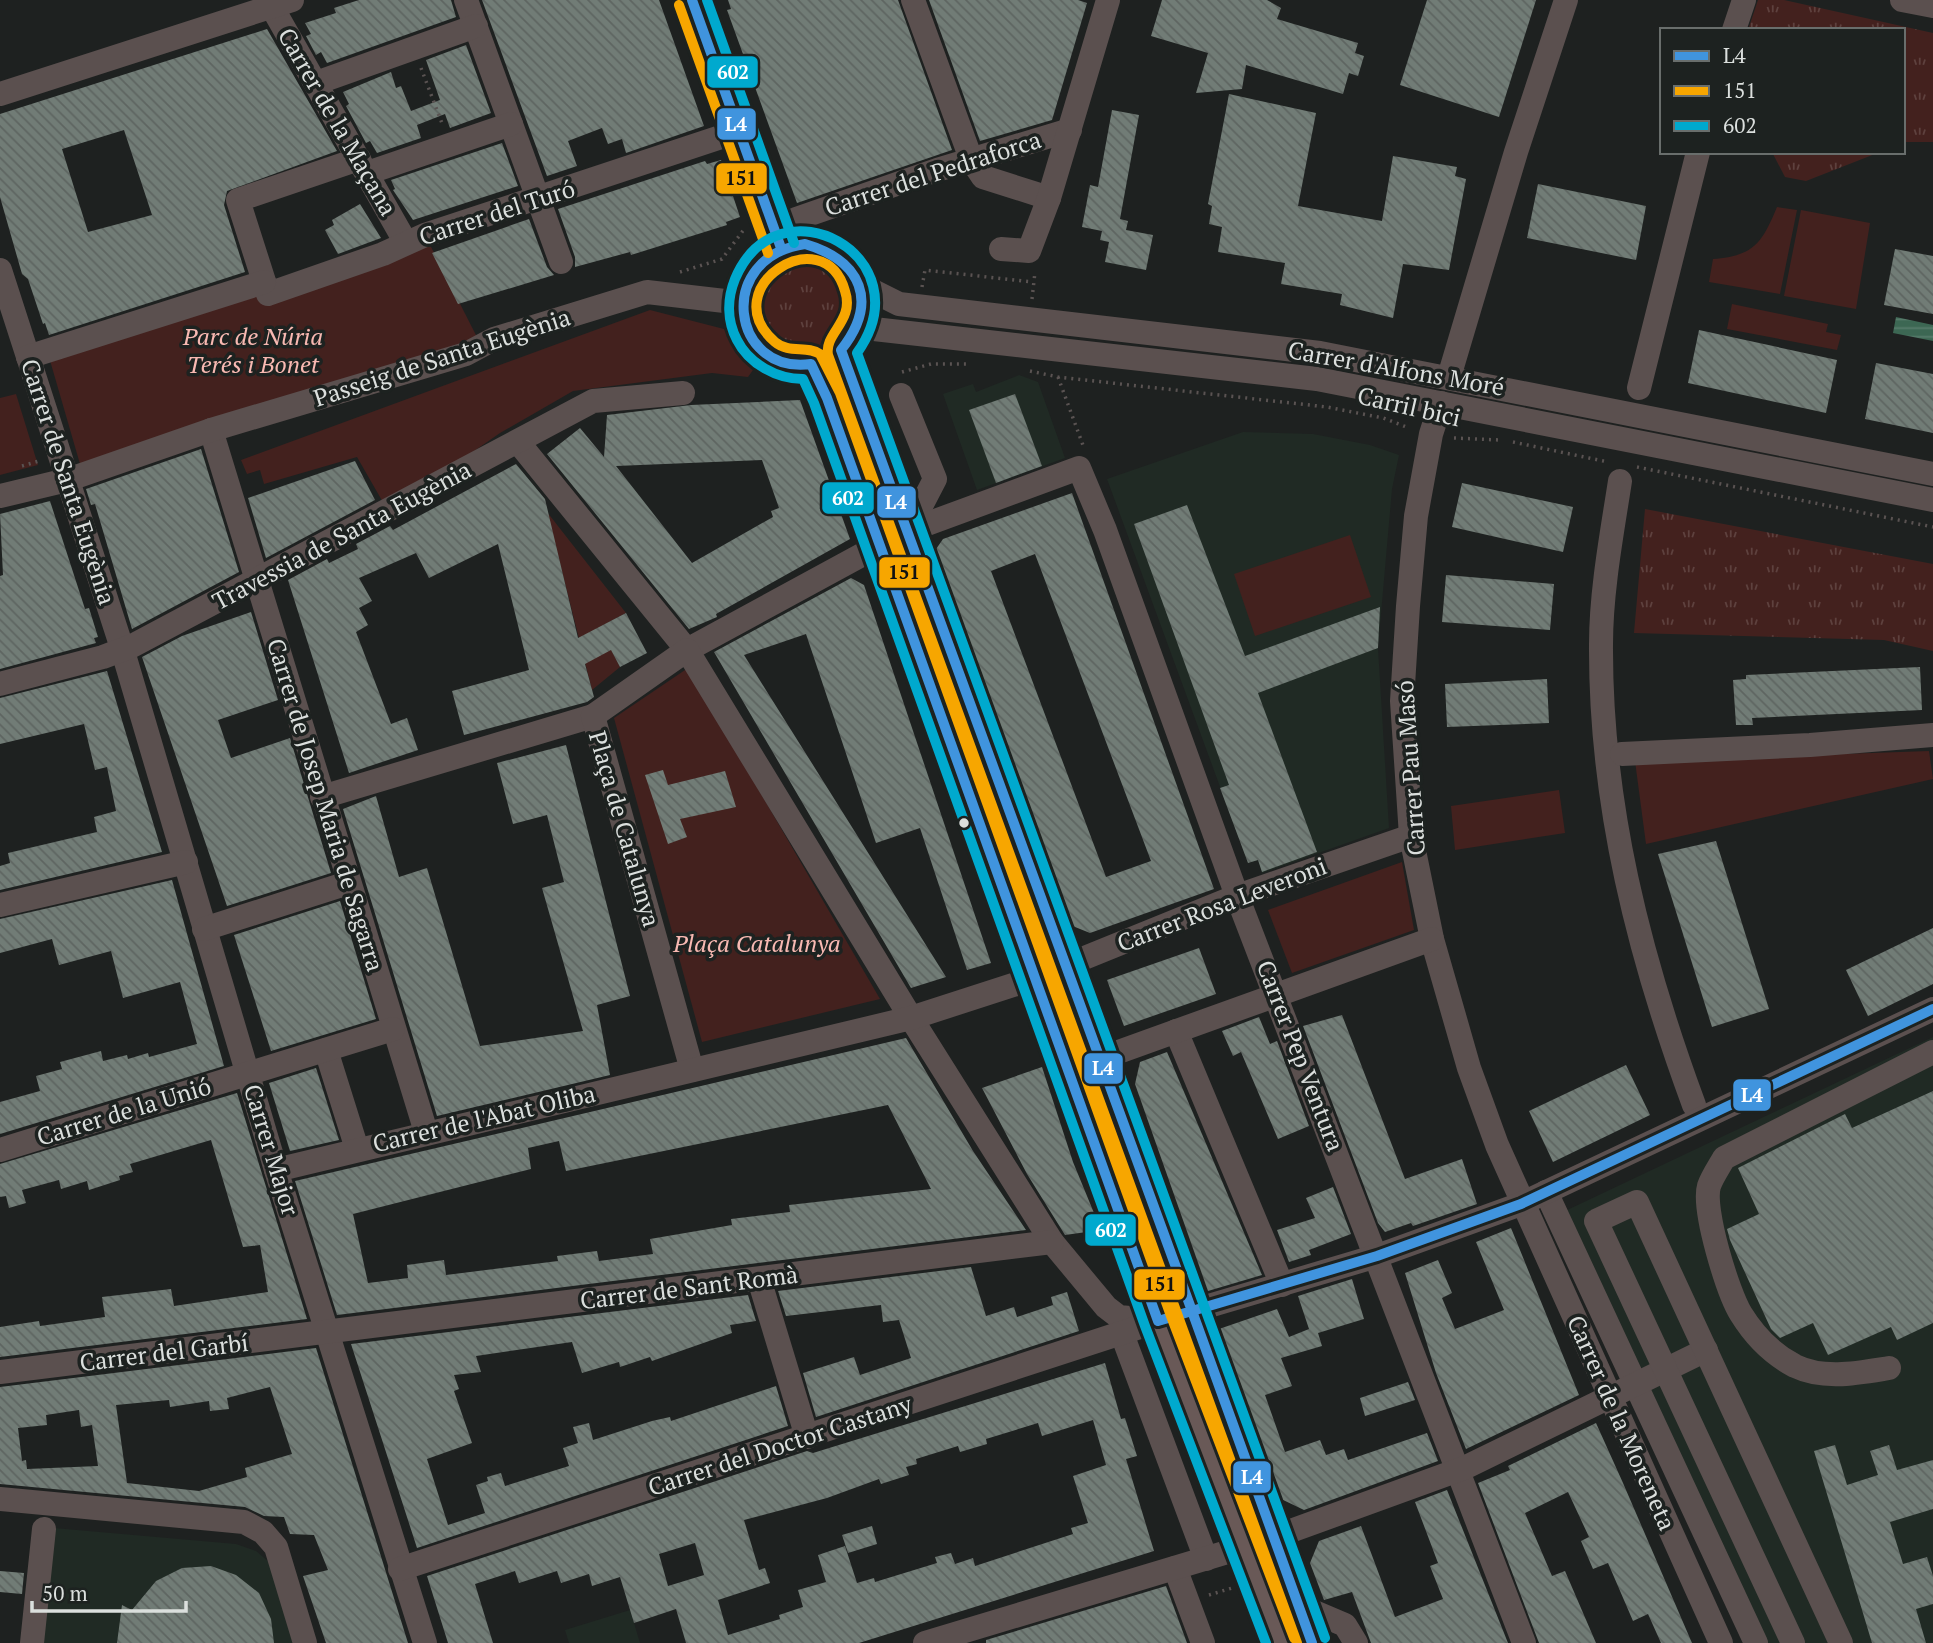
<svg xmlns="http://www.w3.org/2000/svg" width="1933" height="1643" font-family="'PT Serif',serif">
<defs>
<pattern id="grass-tufts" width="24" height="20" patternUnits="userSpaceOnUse" patternTransform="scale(1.75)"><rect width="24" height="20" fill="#43211e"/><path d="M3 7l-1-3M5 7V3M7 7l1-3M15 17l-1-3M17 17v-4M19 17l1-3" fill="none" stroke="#5e413e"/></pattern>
<pattern id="water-rules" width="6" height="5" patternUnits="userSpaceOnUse" patternTransform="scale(1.75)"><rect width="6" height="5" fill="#3c6753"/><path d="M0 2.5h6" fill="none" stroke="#587c6b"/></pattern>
<pattern id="building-back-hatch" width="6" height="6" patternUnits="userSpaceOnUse" patternTransform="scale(1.75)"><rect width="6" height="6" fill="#717c76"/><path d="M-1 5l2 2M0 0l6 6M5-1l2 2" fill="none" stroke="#5e6561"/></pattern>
</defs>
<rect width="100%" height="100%" fill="#1e2120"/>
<g fill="#202a24">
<polygon points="1019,375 1038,382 1065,458 977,490 943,394 973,384 976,392"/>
<polygon points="1243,432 1313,434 1370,445 1399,455 1392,489 1378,648 1389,828 1262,873 1258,860 1248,863 1107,479"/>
<polygon points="1933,1037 1933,1643 1766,1643 1563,1212"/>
<polygon points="54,1528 236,1544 256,1551 269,1562 294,1643 40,1643"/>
<polygon points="630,1610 640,1643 569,1643 565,1630"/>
</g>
<g fill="url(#grass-tufts)">
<polygon points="1758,0 1784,0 1933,33 1933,142 1903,142 1903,30 1748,30"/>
<polygon points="1772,152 1880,152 1806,181 1785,177"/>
<circle cx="803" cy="307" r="42"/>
<polygon points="1645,509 1933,564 1933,651 1884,640 1634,633"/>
</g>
<g fill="#43211e">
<path d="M1777,207l20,3 -17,84 -71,-12 4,-23c41,-3 49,-16 64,-52z"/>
<polygon points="1801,210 1870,223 1856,309 1784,296"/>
<polygon points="425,235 480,343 80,464 49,357"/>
<polygon points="1732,304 1828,324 1826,332 1841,335 1837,350 1727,329"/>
<polygon points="650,310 724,329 753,370 748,377 712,373 573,391 500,433 388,511 357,457 264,484 260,470 247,474 241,460"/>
<polygon points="16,394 38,465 0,475 0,398"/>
<polygon points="547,512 626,613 600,627 620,667 592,690"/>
<polygon points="1350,535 1371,597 1255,636 1234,574"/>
<polygon points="688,668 880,999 702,1042 614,718"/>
<polygon points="1929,751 1933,779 1646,844 1635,761"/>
<polygon points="1559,790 1565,833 1455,850 1451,806"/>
<polygon points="1402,862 1414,930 1292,973 1268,910"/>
</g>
<polygon fill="url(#water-rules)" points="1896,317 1933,325 1933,341 1893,333"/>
<g fill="url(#building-back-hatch)" fill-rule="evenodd">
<polygon points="359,0 451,0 456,17 327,63 321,52 316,55 306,36 311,34 305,23 336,13 334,8"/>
<polygon points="482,0 659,0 704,126 626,153 622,139 608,144 602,128 568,141 577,166 547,176"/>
<polygon points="728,0 898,0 952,150 797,203 727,10 731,9"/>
<polygon points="929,0 1078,0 1087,3 1052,120 980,141"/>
<polygon points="1162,0 1267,0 1281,8 1277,19 1358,43 1355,53 1364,56 1358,76 1349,73 1343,94 1246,65 1242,89 1196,93 1208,53 1151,36"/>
<polygon points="1427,0 1536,0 1499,117 1400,85"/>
<path d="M267,29l70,122 -110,40 -3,14 21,67 -196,63 -4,-12 -2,1 -15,-45 -6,-5 -22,-77v-83zM124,130l28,85 -64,17 -26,-83z"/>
<polygon points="466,45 491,113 450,128 445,114 417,125 421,138 377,153 370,141 366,143 346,106 349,104 343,92 391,72 396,88 401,86 411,111 440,100 426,60"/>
<polygon points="1229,94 1316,113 1298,206 1382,221 1393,156 1457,167 1455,176 1466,179 1449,270 1403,264 1393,318 1340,305 1342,294 1281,284 1285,263 1218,252 1222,227 1209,224 1212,206 1208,204"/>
<polygon points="1112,110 1139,115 1120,219 1128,221 1126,230 1153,235 1146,270 1105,262 1109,242 1100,240 1102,231 1082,227 1090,185 1098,187"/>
<polygon points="502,143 518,186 413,220 393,190 395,189 391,180"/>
<polygon points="721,160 740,217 726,222 727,225 631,255 630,252 575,267 575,257 558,209 705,161 707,164"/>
<polygon points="1538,184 1646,206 1636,260 1527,238"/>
<polygon points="360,204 381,238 338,254 325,230 334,225 332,220"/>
<polygon points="529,219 547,267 554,275 458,304 432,253"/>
<polygon points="1895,249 1933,256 1933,314 1884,305"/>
<polygon points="1699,330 1837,360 1826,413 1688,383"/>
<polygon points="1876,363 1933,374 1933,433 1865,419"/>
<polygon points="1015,394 1042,466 996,483 969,410"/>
<path d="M800,400l50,139 -134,75 1,3 -28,12 -142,-175 33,-26 24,29 3,-42 84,-10zM762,460l17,48 -8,3 2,6 -81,46 -76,-97z"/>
<polygon points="201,449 239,572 132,629 95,504 91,505 86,489"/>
<polygon points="355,461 375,500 266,558 248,498"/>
<polygon points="516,464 545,499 578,638 626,613 647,653 620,667 611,650 585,664 594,697 587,702 464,735 452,691 529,670 498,544 429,578 416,553 359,578 372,601 359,608 368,625 356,632 391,724 407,718 418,750 349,773 288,580 327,559 329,563 358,549 356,544 390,526 393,530"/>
<polygon points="1462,483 1573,507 1563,552 1452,527"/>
<path d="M1072,493l142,396 -124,44 -20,-8 -136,-373 9,-13zM1035,554l116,307 -45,16 -115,-306z"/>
<polygon points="50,501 85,609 89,608 98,637 94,638 96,643 0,669 0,576 3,575 0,514"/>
<polygon points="1187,505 1245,656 1380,607 1378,648 1258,693 1317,852 1262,872 1258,860 1248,863 1220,788 1229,785 1134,524"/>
<polygon points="1446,575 1554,584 1550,630 1442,622"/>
<polygon points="851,578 864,585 991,963 967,970 920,828 876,843 806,634 744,655 946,977 911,988 714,652"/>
<polygon points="251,612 278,700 218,720 231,758 290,738 331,873 227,906 142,657 182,636"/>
<polygon points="1920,667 1922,710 1752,718 1753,725 1736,725 1733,680 1746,679 1746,675"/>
<polygon points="107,671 162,852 0,890 0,866 10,863 8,853 97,832 94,817 116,811 107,767 95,770 84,724 0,744 0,698"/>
<polygon points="1547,679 1549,723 1447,727 1445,684"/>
<polygon points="566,745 630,996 597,1005 610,1075 437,1116 343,809 376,796 399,877 427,868 480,1046 583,1031 542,888 564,882 547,815 513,824 497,763"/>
<polygon points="663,770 668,785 725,771 736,807 680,819 687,837 668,844 645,775"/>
<polygon points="1716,841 1769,1009 1712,1027 1658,854"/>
<polygon points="172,880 224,1066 0,1134 0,1102 40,1091 36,1076 62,1069 60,1062 101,1051 103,1061 127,1055 128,1059 148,1053 149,1057 197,1044 180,982 123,998 111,951 59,965 52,939 0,953 0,919"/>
<polygon points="340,901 376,1019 271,1051 234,935"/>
<polygon points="1933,928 1933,984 1868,1016 1846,970"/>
<polygon points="1199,948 1216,994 1124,1026 1107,980"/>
<polygon points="1342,1015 1405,1179 1462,1159 1477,1204 1413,1226 1411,1223 1385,1232 1378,1223 1303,1026"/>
<polygon points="1259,1017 1270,1044 1277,1041 1309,1126 1278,1139 1241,1052 1233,1056 1222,1031"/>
<path d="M906,1038l67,113 53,79 -689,85 -42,-134zM888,1105l43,84 -142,16 1,7 -59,7 1,6 -82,14 3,15 -54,7 -2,-10 -40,5 1,5 -112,14 -2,-15 -37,5 1,13 -40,5 -15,-69 178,-45 -3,-21 31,-7 7,30z"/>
<polygon points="1167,1052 1262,1275 1208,1291 1135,1084 1140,1062"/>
<polygon points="1626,1065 1650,1115 1553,1162 1529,1111"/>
<polygon points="1042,1067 1073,1162 1101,1230 1065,1235 1027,1174 982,1088"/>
<polygon points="316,1068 339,1140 290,1151 269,1083"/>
<polygon points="1933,1091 1933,1323 1897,1340 1891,1327 1828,1355 1813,1323 1780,1338 1771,1329 1730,1240 1727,1229 1759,1214 1738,1168 1845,1114 1852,1128"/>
<polygon points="237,1093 307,1319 0,1357 0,1327 39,1321 40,1326 105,1317 102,1297 171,1289 174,1306 268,1292 260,1245 243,1247 211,1140 130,1164 133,1172 119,1176 120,1180 89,1190 87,1181 61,1189 59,1180 22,1190 26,1203 9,1208 6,1196 0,1197 0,1164"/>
<polygon points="1333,1187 1351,1234 1309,1250 1311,1255 1289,1262 1277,1230 1315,1218 1306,1198"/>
<polygon points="1511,1228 1579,1395 1466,1449 1436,1373 1405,1273 1438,1260 1452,1293 1442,1298 1455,1329 1504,1310 1476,1242"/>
<polygon points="971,1267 986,1316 1014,1307 1017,1317 1053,1305 1051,1297 1067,1292 1079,1331 816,1417 803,1373 854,1357 860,1375 911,1358 899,1320 883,1322 881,1305 786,1316 778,1291"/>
<polygon points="1352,1279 1364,1319 1318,1333 1322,1346 1281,1358 1292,1386 1265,1395 1285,1452 1320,1440 1326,1455 1344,1449 1348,1460 1427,1433 1438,1461 1304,1510 1279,1498 1219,1329 1277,1309 1289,1337 1309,1329 1298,1296"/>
<polygon points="748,1295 756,1321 730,1325 732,1333 652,1361 650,1357 620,1367 619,1362 582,1373 572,1342 476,1356 481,1372 454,1375 459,1389 454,1391 472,1443 427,1459 448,1525 485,1513 476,1485 488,1481 487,1477 501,1473 505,1486 569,1466 563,1448 578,1443 573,1427 589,1423 593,1440 652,1421 670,1417 671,1421 776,1386 788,1426 417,1548 351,1344"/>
<path d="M316,1348l92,295h-82l-23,-67 25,-6 -14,-35 -24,-1 -6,-17 -20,-1 -19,-9 -245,-23v-97zM270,1387l22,67 -47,14 2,9 -48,14 -72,-8 -11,-78 53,-5 1,7 39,-6 1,10 19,-2 -2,-11zM79,1410l2,17 11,-2 6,41 -71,3 -1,-9 -4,1 -4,-33 29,-3 -1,-10z"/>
<path d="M1105,1363l16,56 4,-1 12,38 -11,3 28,92 -295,92h-173l-10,-34 -42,14 -14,-46 -28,9 -3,-12 -28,9 -4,-12 -38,12 -4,-12 -40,13 18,59h-45l-21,-67 380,-125 6,2zM1093,1420l13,45 -33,11 15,47 -17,5 2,6 -98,32 -2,-8 -18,6 -4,-11 -16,4 2,6 -62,19 -1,-4 -17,5 -12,-37 -27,9 8,27 -28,8 5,17 -24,8 1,4 -52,16 -10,-35 52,-17 -5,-15 -6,2 -15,-50 83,-22 52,-19 2,5 28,-9 -3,-8 11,-3 -1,-5 42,-13 2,6 27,-8 -1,-5 52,-16 4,13zM695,1543l9,32 -36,11 -9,-32z"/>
<polygon points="1408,1382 1415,1400 1365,1416 1360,1398"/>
<polygon points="1596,1423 1623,1483 1692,1643 1661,1643 1648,1614 1633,1621 1608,1563 1593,1569 1581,1541 1589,1537 1568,1492 1525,1513 1552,1576 1565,1571 1596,1643 1539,1643 1478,1483 1510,1470 1508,1466"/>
<polygon points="1835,1445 1847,1485 1878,1475 1870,1451 1889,1445 1897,1470 1933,1460 1933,1509 1890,1522 1903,1564 1927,1557 1933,1576 1933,1604 1916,1609 1926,1643 1872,1643 1814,1451"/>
<polygon points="1447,1490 1508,1643 1371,1643 1352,1592 1324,1600 1310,1563 1319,1541 1361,1526 1395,1617 1443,1599 1430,1566 1438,1563 1415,1502"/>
<polygon points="872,1526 877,1544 848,1553 842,1535"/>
<polygon points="211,1566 236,1575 259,1593 271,1619 274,1643 117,1643 122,1605 132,1610 156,1581 182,1568"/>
<polygon points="0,1571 24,1573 22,1594 0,1592"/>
<polygon points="1166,1586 1187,1643 986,1643 986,1640"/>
</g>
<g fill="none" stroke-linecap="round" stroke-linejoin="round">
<g stroke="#5a5352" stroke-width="3.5" stroke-dasharray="2 5" stroke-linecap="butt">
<polyline points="421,68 443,126"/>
<polyline points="680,272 722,259 745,228"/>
<polyline points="922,287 925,270 1032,282"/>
<polyline points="1032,299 1035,272"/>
<polyline points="1030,371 1058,377 1327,407 1383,418 1409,428"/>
<polyline points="902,372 931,364 967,364"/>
<polyline points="1058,377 1084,448"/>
<polyline points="1454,438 1499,440"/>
<polyline points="1513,442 1608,462"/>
<polyline points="22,466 39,461"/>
<polyline points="1637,467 1933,527"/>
<polyline points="1209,1595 1232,1588"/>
</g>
<g stroke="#5b504f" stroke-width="24">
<polyline points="268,0 406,243"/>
<polyline points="466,0 561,262"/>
<polyline points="913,0 971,159 983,177 1049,198"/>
<polyline points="1902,0 1933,6"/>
<polyline points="1734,30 1744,0"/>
<polyline points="316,83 476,26"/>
<polyline points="0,94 292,0"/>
<polyline points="359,159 238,200 268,294 383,254 425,235 739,131"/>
<polyline points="367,173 511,124"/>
<polyline points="796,219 937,170 1070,130"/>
<polyline points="1001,249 1029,251 1049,198 1108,0"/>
<polyline points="0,270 122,648 276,1170 425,1643"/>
<polyline points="857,283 899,304 1320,353 1933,474"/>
<polyline points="856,327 1317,379 1933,500"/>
<polyline points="28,357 264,282"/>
<polyline points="1449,377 1516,152 1566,0"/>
<polyline points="1639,388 1698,152"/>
<polyline points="901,395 935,479 908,531"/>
<polyline points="1441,403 1431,434 1416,516 1408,606 1402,701 1411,836 1432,939 1469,1068 1497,1145 1721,1643"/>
<polyline points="211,430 426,1132"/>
<polyline points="518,442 687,650 880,545"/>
<path d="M1620,481c-8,52 -19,110 -19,163 -1,160 38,312 93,461"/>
<polyline points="0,496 67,480 211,430 466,354 494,339 647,292 742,303"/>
<polyline points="908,531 1079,468 1105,530 1237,896 1524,1643"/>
<polyline points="0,684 103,657 132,646 593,401 683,393"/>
<polyline points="1622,754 1810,745 1933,735"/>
<polyline points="322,797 593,716"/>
<polyline points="0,905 186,862"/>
<polyline points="204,929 348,883"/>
<polyline points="1176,1031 1282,1285"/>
<polyline points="326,1050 357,1149"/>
<polyline points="1099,1059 1432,939"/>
<polyline points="692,1070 593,716 687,650 911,1018 1052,1242 1106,1307 1119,1317 1151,1320"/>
<polyline points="0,1150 393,1029"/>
<polyline points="276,1170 911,1018 1035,978 1237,896 1411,836"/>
<polyline points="1546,1192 1756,1643"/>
<polyline points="759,1279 807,1437"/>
<polyline points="1122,1334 1206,1559"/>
<path d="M1889,1368c-31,5 -65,12 -94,-2 -23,-12 -41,-31 -54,-52 -13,-21 -39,-105 -32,-128 3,-9 10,-19 15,-28l209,-106"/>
<polyline points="0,1372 1052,1242"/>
<polyline points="0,1499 244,1522 263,1532 276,1547 305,1643"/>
<polyline points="1274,1537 1464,1468 1706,1350"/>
<polyline points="1175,1568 1203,1643"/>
<polyline points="400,1569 1158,1321 1377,1256 1521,1204 1933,1009"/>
<polyline points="1298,1605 1345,1625 1356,1643"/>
<polyline points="32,1643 44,1529"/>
<polyline points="925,1643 1244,1547"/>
<polyline points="1793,1643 1596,1221 1637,1202 1841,1643"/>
</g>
<g stroke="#695957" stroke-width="32">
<polyline points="692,0 781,248"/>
<circle cx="802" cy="305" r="60"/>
<polyline points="841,350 1312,1643"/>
<polyline points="811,364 827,398 1158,1321 1281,1643"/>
</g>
<defs>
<g id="bus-1">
<polyline points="692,0 781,248"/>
<path d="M805,244c57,17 74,58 36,106l351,961 -34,10 -331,-923 -16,-34c-80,11 -97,-107 -6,-120z"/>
<polyline points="1192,1311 1312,1643"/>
<polyline points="1192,1311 1377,1256 1521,1204 1933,1009"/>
</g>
<g id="bus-2">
<polyline points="679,5 768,253"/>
<path d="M1294,1638l-123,-322 -331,-923 -20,-39c-13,-9 -31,0 -45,-12 -62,-54 49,-125 70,-51 10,30 -21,42 -17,64l469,1288"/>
</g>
<g id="bus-3">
<polyline points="707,0 794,243"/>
<path d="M1266,1643l-121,-317 -331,-923 -11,-24c-26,0 -54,-15 -66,-39 -10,-19 -10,-41 -2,-61 43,-102 191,-23 122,74l468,1285"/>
</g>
</defs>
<use href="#bus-1" stroke="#1d2220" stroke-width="16"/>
<use href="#bus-2" stroke="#1d2220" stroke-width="16"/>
<use href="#bus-3" stroke="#1d2220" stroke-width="16"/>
<use href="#bus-1" stroke="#4094de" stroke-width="10"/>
<use href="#bus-2" stroke="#f7a600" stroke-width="10"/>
<use href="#bus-3" stroke="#00a9ce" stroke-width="10"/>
</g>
<circle fill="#dbdfdd" stroke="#1d2220" stroke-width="2.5" cx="964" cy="823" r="6"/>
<g text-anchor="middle" stroke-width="7" stroke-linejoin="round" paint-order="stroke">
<g font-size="24" fill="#dbdfdd" stroke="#1d2220">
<text transform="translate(337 122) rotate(60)" y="8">Carrer de la Maçana</text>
<text transform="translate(933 174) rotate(-18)" y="8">Carrer del Pedraforca</text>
<text transform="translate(497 213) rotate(-18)" y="8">Carrer del Turó</text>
<text transform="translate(442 358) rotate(-18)" y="8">Passeig de Santa Eugènia</text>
<text transform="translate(1396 369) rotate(10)" y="8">Carrer d'Alfons Moré</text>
<text transform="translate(1409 407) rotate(13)" y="8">Carril bici</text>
<text transform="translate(68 482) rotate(72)" y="8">Carrer de Santa Eugènia</text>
<text transform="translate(342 536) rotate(-28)" y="8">Travessia de Santa Eugènia</text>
<text transform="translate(1411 768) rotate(-94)" y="8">Carrer Pau Masó</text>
<text transform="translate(325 805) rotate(73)" y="8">Carrer de Josep Maria de Sagarra</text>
<text transform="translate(624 829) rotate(74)" y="8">Plaça de Catalunya</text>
<text transform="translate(1222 905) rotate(-21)" y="8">Carrer Rosa Leveroni</text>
<text transform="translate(1300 1056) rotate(69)" y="8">Carrer Pep Ventura</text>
<text transform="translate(124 1112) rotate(-17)" y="8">Carrer de la Unió</text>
<text transform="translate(484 1119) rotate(-13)" y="8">Carrer de l'Abat Oliba</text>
<text transform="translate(271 1150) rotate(73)" y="8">Carrer Major</text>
<text transform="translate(689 1288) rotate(-7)" y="8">Carrer de Sant Romà</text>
<text transform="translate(164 1353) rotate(-7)" y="8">Carrer del Garbí</text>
<text transform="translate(1621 1423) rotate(66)" y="8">Carrer de la Moreneta</text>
<text transform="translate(780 1446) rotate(-18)" y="8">Carrer del Doctor Castany</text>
</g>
<g font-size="24" font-style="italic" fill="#f8b9b2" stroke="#1d2220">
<text x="253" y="345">Parc de Núria<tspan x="253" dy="28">Terés i Bonet</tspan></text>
<text x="757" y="952">Plaça Catalunya</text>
</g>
</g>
<g stroke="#1d2220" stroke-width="2.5">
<rect x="706" y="55" width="53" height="34" rx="7" fill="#00a9ce"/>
<rect x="716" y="107" width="41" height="34" rx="7" fill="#4094de"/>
<rect x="715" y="162" width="53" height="33" rx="7" fill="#f7a600"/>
<rect x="821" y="481" width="54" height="34" rx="7" fill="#00a9ce"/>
<rect x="876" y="485" width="41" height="34" rx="7" fill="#4094de"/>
<rect x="878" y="556" width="53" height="33" rx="7" fill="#f7a600"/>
<rect x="1083" y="1052" width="41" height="33" rx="7" fill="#4094de"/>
<rect x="1732" y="1078" width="40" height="34" rx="7" fill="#4094de"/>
<rect x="1084" y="1213" width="53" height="34" rx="7" fill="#00a9ce"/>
<rect x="1133" y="1268" width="53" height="33" rx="7" fill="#f7a600"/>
<rect x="1232" y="1460" width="40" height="34" rx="7" fill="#4094de"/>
</g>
<g font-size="19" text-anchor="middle" font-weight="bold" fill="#fff">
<text x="733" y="79">602</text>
<text x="736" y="131">L4</text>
<text x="848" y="505">602</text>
<text x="896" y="509">L4</text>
<text x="1103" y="1075">L4</text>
<text x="1752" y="1102">L4</text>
<text x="1111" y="1237">602</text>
<text x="1252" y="1484">L4</text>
</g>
<g font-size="19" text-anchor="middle" font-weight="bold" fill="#111">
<text x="741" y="185">151</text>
<text x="904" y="579">151</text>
<text x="1160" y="1291">151</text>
</g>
<rect x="1660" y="28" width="245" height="126" fill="#1d2220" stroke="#696e6c" stroke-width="2"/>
<rect x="1674" y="51" width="35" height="10" fill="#4094de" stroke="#696e6c" stroke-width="2"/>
<text x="1723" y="63" font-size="21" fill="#dbdfdd">L4</text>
<rect x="1674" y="86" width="35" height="10" fill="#f7a600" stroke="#696e6c" stroke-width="2"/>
<text x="1723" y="98" font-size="21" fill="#dbdfdd">151</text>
<rect x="1674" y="121" width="35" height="10" fill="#00a9ce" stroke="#696e6c" stroke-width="2"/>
<text x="1723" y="133" font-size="21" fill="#dbdfdd">602</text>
<path d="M32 1601v10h154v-10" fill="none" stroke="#dbdfdd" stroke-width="3.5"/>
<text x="42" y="1601" font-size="21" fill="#dbdfdd" stroke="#1d2220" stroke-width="5" paint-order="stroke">50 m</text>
</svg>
